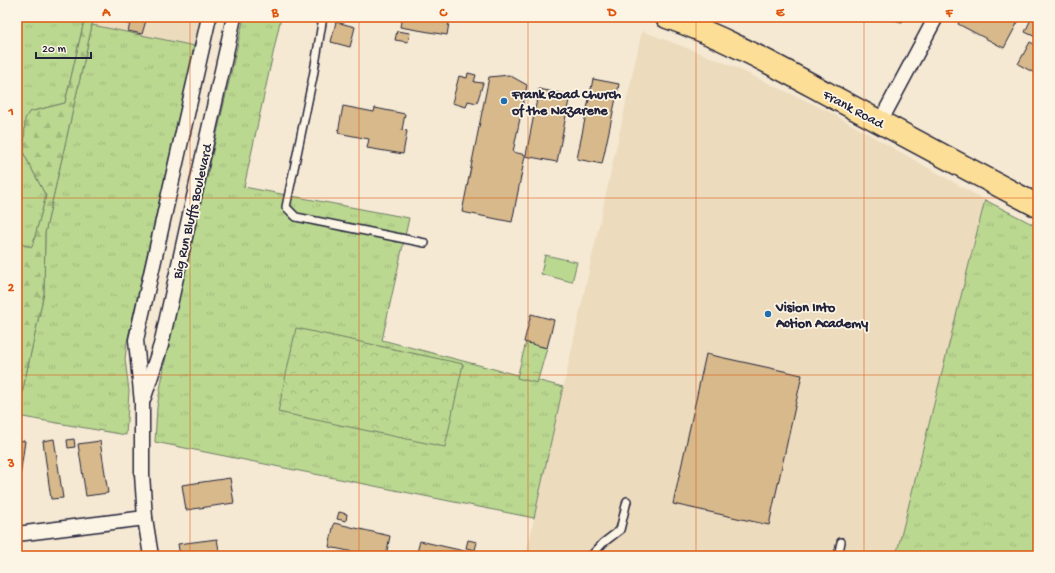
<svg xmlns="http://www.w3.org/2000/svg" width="1055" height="573" font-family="'Gochi Hand',sans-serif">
<defs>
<pattern id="grass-tufts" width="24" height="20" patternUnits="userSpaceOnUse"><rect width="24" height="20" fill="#bbd890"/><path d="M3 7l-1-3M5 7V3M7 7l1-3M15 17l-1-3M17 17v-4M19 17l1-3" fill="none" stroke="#a0b97d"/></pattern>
<pattern id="forest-firs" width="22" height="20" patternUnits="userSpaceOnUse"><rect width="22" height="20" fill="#bbd890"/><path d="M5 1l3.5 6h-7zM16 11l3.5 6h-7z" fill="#a0b97d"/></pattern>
<pattern id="park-crowns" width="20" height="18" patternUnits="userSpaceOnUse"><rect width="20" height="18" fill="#bbd890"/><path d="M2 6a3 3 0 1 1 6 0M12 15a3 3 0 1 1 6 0" fill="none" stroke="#a0b97d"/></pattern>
</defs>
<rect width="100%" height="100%" fill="#f5e9d3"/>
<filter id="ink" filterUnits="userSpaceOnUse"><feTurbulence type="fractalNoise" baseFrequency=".025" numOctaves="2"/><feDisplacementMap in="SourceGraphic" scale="8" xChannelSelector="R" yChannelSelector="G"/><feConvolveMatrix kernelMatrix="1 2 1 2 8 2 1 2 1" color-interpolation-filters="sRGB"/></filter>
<g filter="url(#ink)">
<g fill="#ecdbbd">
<polygon points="94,17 202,17 195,46 92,25"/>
<polygon points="642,31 721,61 826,110 985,200 896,556 526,556"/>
</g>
<g fill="url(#grass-tufts)" stroke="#6e7d66">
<polygon points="20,17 85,17 65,103 29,112 24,154 46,196 32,248 17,243 17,30"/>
<polygon points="244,17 281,17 244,187 409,218 382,340 563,387 534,518 155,442 157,407 168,345"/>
<polygon points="92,25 195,46 127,342 125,359 129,391 126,435 17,416 44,293 45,233"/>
<polygon points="985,200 1038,227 1038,556 896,556"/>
</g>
<polygon fill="url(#forest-firs)" stroke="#6e7d66" points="85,17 94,17 45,233 44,293 17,416 17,243 32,247 46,196 24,154 25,119 29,112 65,103"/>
<g fill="url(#park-crowns)" stroke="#6e7d66">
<polygon points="296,328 463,364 445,447 278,412"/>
<polygon points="526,342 547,348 537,383 517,378"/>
</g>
<polygon fill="#bbd890" stroke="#6e7d66" points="545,255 577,262 572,282 541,274"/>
<g fill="#d7b98b" stroke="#22223b">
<polygon points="123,17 130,17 129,24 122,23"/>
<polygon points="132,17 147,17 142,34 128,31"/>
<polygon points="402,17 450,17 447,35 400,27"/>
<polygon points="884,17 904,17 902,22"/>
<polygon points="961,17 1012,17 1019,20 1004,48 958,24"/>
<polygon points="1032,17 1038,17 1038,38 1025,32"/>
<polygon points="336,22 355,27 350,47 331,42"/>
<polygon points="397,31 410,33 408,42 395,40"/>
<polygon points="1030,42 1038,46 1038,75 1018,64"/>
<polygon points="468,73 476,75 474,82 483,83 477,103 468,101 466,107 452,103 459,76 467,78"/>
<polygon points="509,75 527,85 513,152 526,155 539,89 570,95 557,162 525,156 512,222 462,212 489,77"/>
<polygon points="593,79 619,84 602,164 577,159"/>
<polygon points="343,106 374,112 375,108 405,114 402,130 407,131 403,154 367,148 369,139 338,133"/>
<polygon points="531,314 554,320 547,348 524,342"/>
<polygon points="706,354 802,375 769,525 673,504"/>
<polygon points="54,439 63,498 51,499 43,441"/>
<polygon points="74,439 75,447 68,448 67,440"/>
<polygon points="17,440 25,441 17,498"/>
<polygon points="100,441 108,493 86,496 78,444"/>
<polygon points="230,478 234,503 186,510 182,485"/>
<polygon points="339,512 347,514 346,521 337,519"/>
<polygon points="334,523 390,536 386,556 373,556 329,547"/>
<polygon points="217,539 220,556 180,556 178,544"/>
<polygon points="468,540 477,542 475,550 466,548"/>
<polygon points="420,541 477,554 477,556 416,556"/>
</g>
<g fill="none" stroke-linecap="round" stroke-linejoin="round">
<defs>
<g id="service">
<polyline points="323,17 313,77 286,207 296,217 425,243"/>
<polyline points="591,556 603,543 620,530 627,501"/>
<polyline points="838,556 841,542"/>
</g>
<g id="minor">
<polyline points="880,122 936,17"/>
<polyline points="144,397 161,345 234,17"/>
<polyline points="17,534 145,518"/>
<polyline points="151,556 145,518 142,474 142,403 136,340 209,17"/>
</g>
<path id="primary" d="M667,17c55,19 107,48 159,76 71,38 141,76 212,113"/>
</defs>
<use href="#service" stroke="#22223b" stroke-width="10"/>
<use href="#minor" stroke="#22223b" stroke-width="17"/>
<use href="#primary" stroke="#22223b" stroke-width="25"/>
<use href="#service" stroke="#fcf5e5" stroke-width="7"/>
<use href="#minor" stroke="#fcf5e5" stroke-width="14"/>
<use href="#primary" stroke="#fcde96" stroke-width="22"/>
</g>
</g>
<path fill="none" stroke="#de560e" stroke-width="1" stroke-opacity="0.55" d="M190,17v539M359,17v539M528,17v539M696,17v539M864,17v539M17,198h1021M17,375h1021"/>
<g fill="#1f6fb2" stroke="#fcf5e5" stroke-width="1.5">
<circle cx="504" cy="101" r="4"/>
<circle cx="768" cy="314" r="4"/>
</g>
<g text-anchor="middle" stroke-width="3.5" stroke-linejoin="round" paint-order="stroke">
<g font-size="14" font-weight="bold" fill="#22223b" stroke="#fcf5e5" text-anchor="start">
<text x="512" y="98">Frank Road Church<tspan x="512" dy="16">of the Nazarene</tspan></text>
<text x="776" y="311">Vision Into<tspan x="776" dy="16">Action Academy</tspan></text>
</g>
<g font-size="14" fill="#22223b" stroke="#fcf5e5">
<text transform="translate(854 108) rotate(28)" y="5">Frank Road</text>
<text transform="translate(191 211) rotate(-77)" y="5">Big Run Bluffs Boulevard</text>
</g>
</g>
<rect width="1055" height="573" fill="none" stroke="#fcf5e5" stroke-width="44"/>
<path d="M36 52v6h55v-6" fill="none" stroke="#22223b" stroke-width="2"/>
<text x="42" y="52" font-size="12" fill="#22223b" stroke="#fcf5e5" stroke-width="3" paint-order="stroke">20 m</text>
<rect x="22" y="22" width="1011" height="529" fill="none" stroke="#de560e" stroke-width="1.5"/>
<g font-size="13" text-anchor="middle" font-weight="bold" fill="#de560e">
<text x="106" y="16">A</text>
<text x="275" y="16">B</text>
<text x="443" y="16">C</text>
<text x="612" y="16">D</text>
<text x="780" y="16">E</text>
<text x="949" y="16">F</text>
<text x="11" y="115">1</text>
<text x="11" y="291">2</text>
<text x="11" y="467">3</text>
</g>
</svg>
